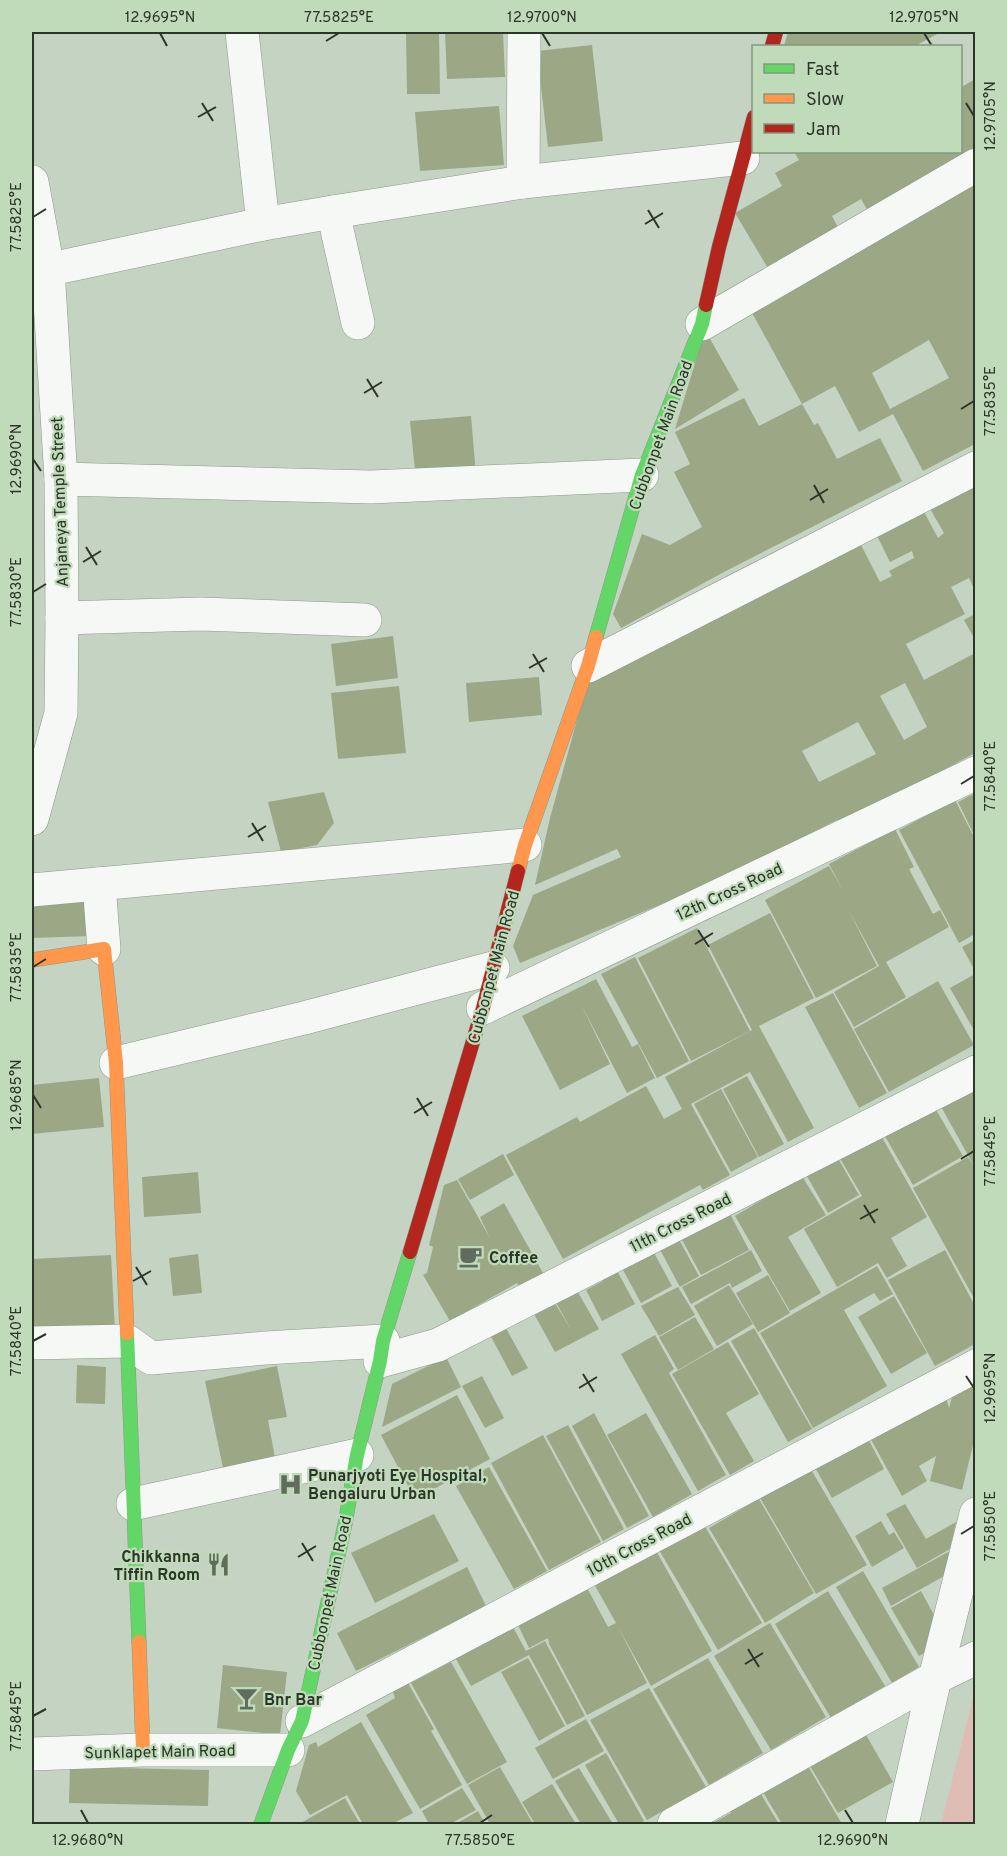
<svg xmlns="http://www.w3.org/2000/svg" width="1007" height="1856" font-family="Overpass,sans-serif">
<rect width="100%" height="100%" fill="#c5d3c2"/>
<polygon fill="#dfbcb4" points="975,1690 975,1824 941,1824"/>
<g fill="#9ca786" fill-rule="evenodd">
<polygon points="406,32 439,32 440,94 407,94"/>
<polygon points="445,32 503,32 505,77 447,79"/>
<polygon points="788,32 941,32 915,46 784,46"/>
<polygon points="592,45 603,141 548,147 537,51"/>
<polygon points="975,79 975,155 868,211 861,199 832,216 841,233 772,275 735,213 782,186 775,173 799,160 794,152 960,152 960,88"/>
<polygon points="499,106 504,165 420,171 415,112"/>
<path d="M975,185v259l-52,27 -30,-57 -34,18 -24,-46 -33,18 -52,-95 197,-112 2,3zM929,340l20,38 -59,31 -18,-36z"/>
<polygon points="705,330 739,390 675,429"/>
<polygon points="744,398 759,426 802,404 814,425 818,423 837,459 880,438 902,481 724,572 621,628 613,614 642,534 670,545 702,527 674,472 690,464 675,432"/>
<polygon points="471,416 476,475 416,480 410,421"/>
<path d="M975,482v109l-6,-13 -18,9 14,27 -59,30 18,36 51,-27v100l-82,44 -54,27 -2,-4 -127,64 -190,79 -7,-17 20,-51 88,-38 -4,-8 -82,36 15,-67 38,-138 270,-141 22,43 12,-6 -3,-5 25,-13 -2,-7 -22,11 -14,-28 47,-24 15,28 6,-5 -15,-26zM905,683l22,44 -23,13 -24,-44zM858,722l18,32 -57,28 -17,-31z"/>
<polygon points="975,614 975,640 964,620"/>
<polygon points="393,636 398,678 336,686 331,644"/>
<polygon points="539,677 542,715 469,722 466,683"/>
<polygon points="399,686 406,753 338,759 331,693"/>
<polygon points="324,792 334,823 317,845 281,852 268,802"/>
<polygon points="975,793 975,837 958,802"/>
<polygon points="955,800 975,839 975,934 959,943 899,830"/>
<polygon points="895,829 914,867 909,869 933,914 940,910 949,927 886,962 906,997 854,1027 834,992 879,966 848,909 877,966 816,998 765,900 829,866 843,890 829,864"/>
<polygon points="90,895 92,936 32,938 32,897"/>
<polygon points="770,913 814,998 759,1026 814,1128 788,1142 750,1072 691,1104 730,1175 703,1190 700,1185 563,1259 506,1155 577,1117 580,1122 646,1086 664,1119 682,1109 665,1077 752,1030 708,945"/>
<polygon points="697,928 750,1031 691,1061 638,958"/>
<polygon points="975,940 975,971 962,947"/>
<polygon points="635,957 689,1061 657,1078 601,974"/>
<polygon points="975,974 975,1032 950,988"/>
<polygon points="596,979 632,1047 638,1044 655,1078 627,1093 581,1004 610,1064 560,1090 522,1016"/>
<polygon points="938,981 974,1045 889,1092 854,1029"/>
<polygon points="833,993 887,1093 859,1108 805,1007"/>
<polygon points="747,1076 784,1144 759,1157 723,1089"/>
<polygon points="99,1078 104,1127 32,1134 32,1085"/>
<polygon points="975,1083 975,1300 913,1188 968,1157 974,1166 939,1103"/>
<polygon points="721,1089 758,1157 731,1172 694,1104"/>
<polygon points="932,1103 963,1156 913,1185 882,1131"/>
<polygon points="879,1132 927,1217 891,1238 907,1266 887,1278 878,1263 837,1287 804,1229 862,1196 838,1155"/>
<polygon points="835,1153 859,1195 828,1213 804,1171"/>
<polygon points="503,1154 514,1175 470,1200 458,1179"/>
<polygon points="198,1172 201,1213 144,1217 142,1177"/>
<polygon points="802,1176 826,1215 788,1237 821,1293 790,1311 735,1216"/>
<polygon points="457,1180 490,1238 480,1217 504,1203 543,1273 519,1286 517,1283 450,1321 423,1275 427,1273 433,1247 429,1245 444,1185"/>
<polygon points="728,1210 749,1250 701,1275 680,1236"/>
<polygon points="676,1234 699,1276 680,1287 657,1244"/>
<polygon points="751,1250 762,1271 732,1288 730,1283 691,1304 682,1287"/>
<polygon points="945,1250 975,1306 975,1344 935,1366 888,1280"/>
<polygon points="653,1251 672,1286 641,1303 622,1268"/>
<polygon points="198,1254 202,1293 173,1296 169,1258"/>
<polygon points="111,1255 115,1331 32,1336 32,1259"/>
<polygon points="877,1266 893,1294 880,1301 874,1293 844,1310 887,1386 813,1428 760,1333"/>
<polygon points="615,1267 635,1304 602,1321 586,1290 603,1281 601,1275"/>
<polygon points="768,1275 790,1313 758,1332 736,1293"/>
<polygon points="729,1285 753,1324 717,1346 694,1306"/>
<polygon points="575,1287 599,1329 555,1352 533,1312 553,1300 572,1331 554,1299"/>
<polygon points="678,1287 695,1315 659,1336 641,1306"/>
<polygon points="894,1296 927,1353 891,1374 858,1317"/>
<polygon points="695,1317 714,1349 678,1370 659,1337"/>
<polygon points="503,1323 528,1368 512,1376 488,1331"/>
<polygon points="754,1328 812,1429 788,1442 731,1341"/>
<polygon points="655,1335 674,1369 669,1373 726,1475 698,1491 621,1354"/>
<polygon points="728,1342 759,1394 726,1413 754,1461 730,1475 672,1374"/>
<polygon points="446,1357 461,1387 382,1427 392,1384"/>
<polygon points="77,1365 106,1367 105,1404 76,1403"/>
<polygon points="277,1366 287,1417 268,1420 275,1458 223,1468 205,1381"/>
<polygon points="482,1376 504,1418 485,1428 462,1386"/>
<polygon points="975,1383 975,1437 962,1490 930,1481 936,1456 919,1466 927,1481 902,1496 868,1434 943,1397 947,1401 949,1408 952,1397"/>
<polygon points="457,1395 490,1459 415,1499 381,1435"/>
<polygon points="594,1413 649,1516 627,1528 572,1426"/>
<polygon points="646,1413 692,1494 653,1517 607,1435"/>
<polygon points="568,1425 624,1529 603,1541 546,1436"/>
<polygon points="543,1435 601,1542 549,1570 491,1463"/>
<polygon points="866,1435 884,1469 832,1498 813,1464"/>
<polygon points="809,1466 867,1565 816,1594 759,1496"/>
<polygon points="489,1467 547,1571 514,1589 456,1486"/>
<polygon points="759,1499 814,1593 765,1623 709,1528"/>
<polygon points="905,1504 926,1539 956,1522 950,1549 917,1568 886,1514"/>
<polygon points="434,1514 459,1561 375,1603 351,1553"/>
<polygon points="881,1521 889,1535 894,1532 904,1548 872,1567 855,1536"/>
<polygon points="703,1523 762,1623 718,1650 659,1550"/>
<polygon points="654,1547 712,1651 651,1686 618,1627 647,1683 587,1715 549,1644 548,1638 529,1648 517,1623 586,1586 608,1627 616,1623 593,1582"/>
<polygon points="950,1551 944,1576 891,1606 882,1588"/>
<polygon points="467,1567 486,1606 356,1671 337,1633"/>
<polygon points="863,1571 919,1667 892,1683 836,1587"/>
<polygon points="828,1591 885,1686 831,1718 775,1624"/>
<polygon points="921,1591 934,1615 924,1653 919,1656 891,1608"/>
<polygon points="770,1623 826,1717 771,1750 714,1656"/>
<polygon points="513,1627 526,1651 545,1641 585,1716 567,1725 529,1655 471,1686 456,1659"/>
<polygon points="528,1658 565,1726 539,1741 501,1672"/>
<polygon points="708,1658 763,1753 709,1785 653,1689"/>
<polygon points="451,1662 507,1762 467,1784 411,1683"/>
<polygon points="223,1665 287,1672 280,1735 217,1728"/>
<polygon points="408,1683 434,1729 431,1731 462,1785 420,1809 366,1715 395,1698 393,1692"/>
<polygon points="649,1688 706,1787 647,1820 590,1720"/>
<polygon points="586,1719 604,1751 553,1779 535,1748"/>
<polygon points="361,1722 413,1813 392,1824 363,1824 347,1795 310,1815 296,1791 309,1745 316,1742 318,1747"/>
<polygon points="865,1733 893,1782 838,1813 810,1766"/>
<polygon points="606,1753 644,1821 638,1824 619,1824 585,1765"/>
<polygon points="808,1766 842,1824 782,1824 763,1792"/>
<polygon points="70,1767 209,1770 208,1806 69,1803"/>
<polygon points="500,1767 533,1824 490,1824 468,1785"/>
<polygon points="579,1768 613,1824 581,1824 555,1781"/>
<polygon points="552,1784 576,1824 535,1824 522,1802"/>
<polygon points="462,1788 476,1810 450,1824 429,1824 422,1811"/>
<polygon points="759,1791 779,1824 711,1824 731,1813 729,1808"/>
<polygon points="345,1798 360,1824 299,1824"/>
<polygon points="478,1811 485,1824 460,1824 459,1822"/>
</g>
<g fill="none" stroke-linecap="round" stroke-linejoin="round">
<defs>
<g id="street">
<polyline points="242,32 263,224"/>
<polyline points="32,182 48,269 61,479 62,618 61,713 32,819"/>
<polyline points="523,182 524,32"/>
<polyline points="333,212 358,323"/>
<polyline points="32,273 263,224 333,212 523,182 743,158"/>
<polyline points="702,324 976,165"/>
<polyline points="61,479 371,487 642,475"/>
<polyline points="62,618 201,614 365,620"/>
<polyline points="588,666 976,468"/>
<polyline points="99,884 104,949"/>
<polyline points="32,890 525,845"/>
<polyline points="483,1008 976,773"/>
<polyline points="116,1063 304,1018 493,968"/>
<polyline points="32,1343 127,1341 151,1358 266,1348 383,1341"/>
<polyline points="380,1361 438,1345 976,1072"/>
<polyline points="133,1504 357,1455"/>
<polyline points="302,1721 976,1366"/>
<polyline points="32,1754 143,1750 288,1750"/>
<polyline points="674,1824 935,1678 976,1658"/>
<polyline points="902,1824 935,1678 976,1514"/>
</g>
<g id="fast">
<polyline points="596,637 642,475 702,324 706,305"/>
<polyline points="127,1333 139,1642"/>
<polyline points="261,1824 288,1750 302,1721 345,1524 357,1455 380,1361 383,1341 410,1252"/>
</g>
<g id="slow">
<polyline points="518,871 525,845 588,666 596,637"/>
<polyline points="32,960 104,949 116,1063 127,1333"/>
<polyline points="139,1642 143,1750"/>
</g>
<g id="jam">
<polyline points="772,46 776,32"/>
<polyline points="706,305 719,247 754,117"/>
<polyline points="410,1252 483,1008 518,871"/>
</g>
</defs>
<use href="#street" stroke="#8d988a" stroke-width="34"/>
<use href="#fast" stroke="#8d988a" stroke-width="15"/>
<use href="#slow" stroke="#8d988a" stroke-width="15"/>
<use href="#jam" stroke="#8d988a" stroke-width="15"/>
<use href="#street" stroke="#f6f8f6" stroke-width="33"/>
<use href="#fast" stroke="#63d668" stroke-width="14"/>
<use href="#slow" stroke="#ff974d" stroke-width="14"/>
<use href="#jam" stroke="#b3261e" stroke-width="14"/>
</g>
<path fill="none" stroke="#2b3528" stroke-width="2" d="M160,33l7,13M542,33l8,13M924,33l8,13M326,41l13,-8M202,103l11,18M966,103l8,13M198,117l18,-10M648,210l11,18M33,217l13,-8M645,224l18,-11M367,379l11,18M364,393l18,-11M961,409l13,-8M33,459l8,12M814,485l10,18M810,500l18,-11M86,547l11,18M83,562l18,-11M33,592l13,-8M533,654l11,18M529,668l18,-10M961,784l13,-8M252,823l11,18M248,837l18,-11M698,930l11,17M695,944l18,-11M33,967l13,-8M33,1095l8,13M417,1098l11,18M414,1113l18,-11M961,1159l13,-8M864,1205l11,18M860,1219l18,-10M136,1267l11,18M133,1281l18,-10M33,1341l13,-7M583,1374l11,18M966,1376l8,12M579,1388l18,-11M961,1534l13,-8M302,1543l11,18M298,1557l18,-11M748,1649l11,18M745,1664l18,-11M33,1716l13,-7M81,1810l7,13M845,1810l8,13M480,1823l12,-8"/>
<defs>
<symbol id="cafe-bare" viewBox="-9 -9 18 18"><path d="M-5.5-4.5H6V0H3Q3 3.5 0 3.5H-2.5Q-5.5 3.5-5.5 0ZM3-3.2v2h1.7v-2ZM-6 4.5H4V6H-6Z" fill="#616c5e" stroke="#c0dbba" stroke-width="2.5" paint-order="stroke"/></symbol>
<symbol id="hospital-bare" viewBox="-9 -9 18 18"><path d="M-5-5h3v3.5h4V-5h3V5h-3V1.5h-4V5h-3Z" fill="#616c5e" stroke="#c0dbba" stroke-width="2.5" paint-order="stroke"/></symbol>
<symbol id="restaurant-bare" viewBox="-9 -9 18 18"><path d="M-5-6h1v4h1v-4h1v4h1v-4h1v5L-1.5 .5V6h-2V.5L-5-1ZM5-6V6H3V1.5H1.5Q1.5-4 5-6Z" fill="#616c5e" stroke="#c0dbba" stroke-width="2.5" paint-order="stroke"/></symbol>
<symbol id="bar-bare" viewBox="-9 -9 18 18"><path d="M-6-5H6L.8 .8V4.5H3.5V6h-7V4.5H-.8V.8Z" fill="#616c5e" stroke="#c0dbba" stroke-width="2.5" paint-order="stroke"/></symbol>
</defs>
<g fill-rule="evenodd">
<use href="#cafe-bare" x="454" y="1240" width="33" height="33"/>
<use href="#hospital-bare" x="274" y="1468" width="33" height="33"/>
<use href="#restaurant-bare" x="202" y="1548" width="33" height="33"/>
<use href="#bar-bare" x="230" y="1682" width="33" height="33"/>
</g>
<g text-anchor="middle" stroke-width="4.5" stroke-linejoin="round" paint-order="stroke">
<g font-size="16" fill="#2b3528" stroke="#c0dbba">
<text transform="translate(660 435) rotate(-70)" y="6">Cubbonpet Main Road</text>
<text transform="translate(59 502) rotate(-92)" y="6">Anjaneya Temple Street</text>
<text transform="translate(729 891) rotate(-25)" y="6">12th Cross Road</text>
<text transform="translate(493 967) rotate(-75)" y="6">Cubbonpet Main Road</text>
<text transform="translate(680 1222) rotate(-27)" y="6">11th Cross Road</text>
<text transform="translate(639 1544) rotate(-28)" y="6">10th Cross Road</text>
<text transform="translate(329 1593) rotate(-78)" y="6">Cubbonpet Main Road</text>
<text transform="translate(160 1751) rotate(-1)" y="6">Sunklapet Main Road</text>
</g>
<g font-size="16" font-weight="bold" fill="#2b3528" stroke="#c0dbba" text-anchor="start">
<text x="489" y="1263">Coffee</text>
<text x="308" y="1481">Punarjyoti Eye Hospital,<tspan x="308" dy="18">Bengaluru Urban</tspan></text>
<text x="200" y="1562" text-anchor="end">Chikkanna<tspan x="200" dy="18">Tiffin Room</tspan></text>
<text x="264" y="1705">Bnr Bar</text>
</g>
</g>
<rect width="1007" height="1856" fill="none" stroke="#c0dbba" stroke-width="66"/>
<rect x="752" y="45" width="210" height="108" fill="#c0dbba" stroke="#849980" stroke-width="1.5"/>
<rect x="764" y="64" width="30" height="9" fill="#63d668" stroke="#849980" stroke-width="1.5"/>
<text x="806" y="75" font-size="18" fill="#2b3528">Fast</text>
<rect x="764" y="94" width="30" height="9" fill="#ff974d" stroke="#849980" stroke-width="1.5"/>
<text x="806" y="105" font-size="18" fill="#2b3528">Slow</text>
<rect x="764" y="124" width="30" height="9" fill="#b3261e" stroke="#849980" stroke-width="1.5"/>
<text x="806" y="135" font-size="18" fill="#2b3528">Jam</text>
<rect x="33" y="33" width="941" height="1790" fill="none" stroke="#2b3528" stroke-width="2"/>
<g font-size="15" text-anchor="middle" fill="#2b3528">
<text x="160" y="22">12.9695°N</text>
<text x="339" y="22">77.5825°E</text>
<text x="542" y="22">12.9700°N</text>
<text x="924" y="22">12.9705°N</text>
<text transform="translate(990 116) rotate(-90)" y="5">12.9705°N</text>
<text transform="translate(16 217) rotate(-90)" y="5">77.5825°E</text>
<text transform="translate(990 401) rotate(-90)" y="5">77.5835°E</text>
<text transform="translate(16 459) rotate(-90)" y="5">12.9690°N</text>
<text transform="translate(16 592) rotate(-90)" y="5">77.5830°E</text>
<text transform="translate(990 776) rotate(-90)" y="5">77.5840°E</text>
<text transform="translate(16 967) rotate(-90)" y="5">77.5835°E</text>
<text transform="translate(16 1095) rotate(-90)" y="5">12.9685°N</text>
<text transform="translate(990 1151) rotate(-90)" y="5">77.5845°E</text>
<text transform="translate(16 1341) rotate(-90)" y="5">77.5840°E</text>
<text transform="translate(990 1388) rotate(-90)" y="5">12.9695°N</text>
<text transform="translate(990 1526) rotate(-90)" y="5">77.5850°E</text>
<text transform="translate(16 1716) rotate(-90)" y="5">77.5845°E</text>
<text x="88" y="1845">12.9680°N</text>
<text x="480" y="1845">77.5850°E</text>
<text x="853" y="1845">12.9690°N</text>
</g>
</svg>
